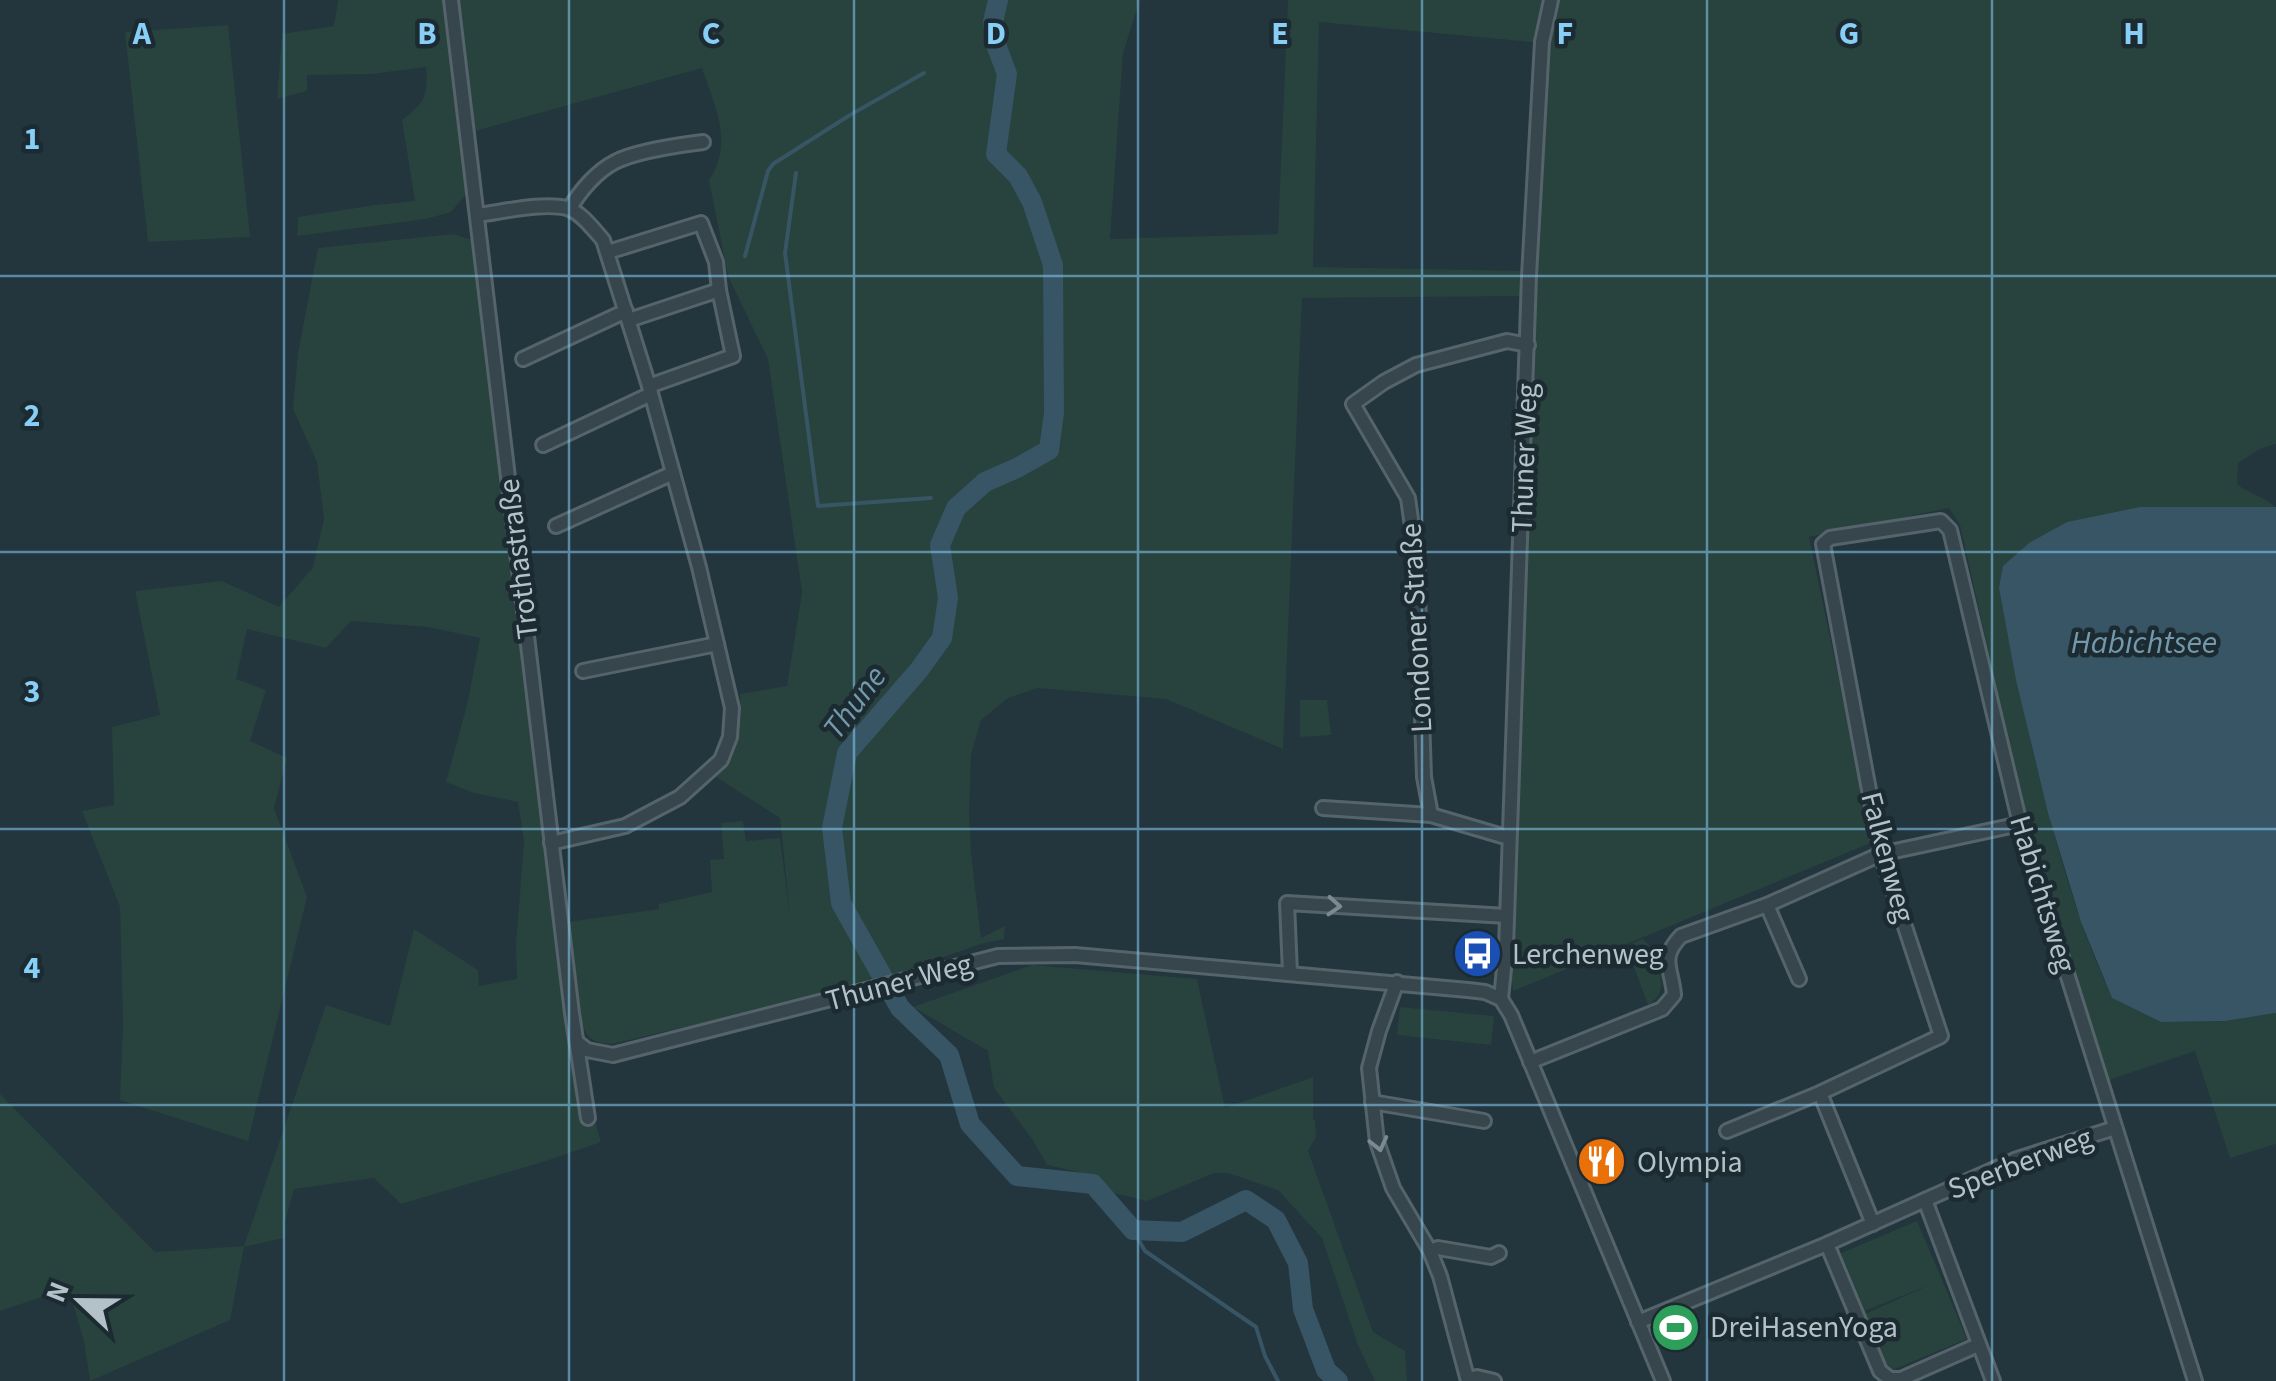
<svg xmlns="http://www.w3.org/2000/svg" width="2276" height="1381" font-family="'Source Sans 3',sans-serif">
<rect width="100%" height="100%" fill="#23353d"/>
<g fill="#28423d" fill-rule="evenodd">
<path d="M338,0h106l24,192 -17,20 -25,7 -129,17 1,-19 77,-12 40,-4 -13,-81c23,-18 26,-23 24,-53l-54,7 -65,1v16l-30,8 5,-65 52,-8z"/>
<path d="M459,0h681l-17,53 -13,186 168,-5 10,-234h988v444l-16,5 -22,14 -1,21c12,10 27,12 38,23h-135l-141,81c21,112 45,223 81,331 9,27 21,53 32,79l49,24 64,-1 51,-8v131l-46,14 -35,-107 -86,29 -17,-47 -65,-210 -67,-298 -11,-17 -140,29 64,305 -360,149 -6,-53 21,-642 -226,2 -19,451 -117,-50 -128,-11 -30,10 -27,22 -10,35 -2,58 2,40 10,85 24,-12 -1,13 -23,5 -124,43 -245,57c-8,-1 -16,-1 -22,-6 -15,-12 -20,-94 -23,-116l92,-13v-5l53,-12 -2,-32 14,-1 -3,-36 22,-2 3,20 34,-3 10,77 -10,-97 -67,-43c23,-29 29,-45 27,-81l47,-8 15,-94 -34,-233 -40,-83 -19,-96c25,-38 6,-72 -7,-112l-227,63zM1319,22l222,21 -12,228 -216,-4z"/>
<polygon points="228,25 250,237 148,242 125,32"/>
<polygon points="453,234 475,241 568,1032 601,1142 549,1160 401,1204 374,1178 294,1189 285,1221 284,1238 244,1247 230,1320 90,1381 84,1342 69,1288 0,1311 0,1094 155,1252 244,1246 326,1005 390,1026 414,929 478,970 479,986 517,979 516,944 524,841 518,802 474,793 446,782 467,705 480,638 428,627 351,621 326,648 247,629 236,679 266,690 250,741 287,758 274,808 307,897 248,1141 120,1100 123,1023 120,907 82,811 114,805 112,727 160,715 135,591 222,581 279,607 313,567 324,519 317,462 293,409 298,353 318,248"/>
<polygon points="1300,700 1327,700 1331,735 1300,737"/>
<path d="M1643,939l11,12h4c-2,21 13,41 -10,54l-22,-59z"/>
<polygon points="1032,965 1197,979 1225,1108 1313,1077 1313,1119 1315,1120 1316,1137 1308,1151 1373,1332 1405,1351 1407,1381 1375,1381 1358,1345 1322,1238 1278,1190 1228,1173 1214,1173 1147,1201 1114,1193 1091,1175 1047,1165 1032,1139 994,1088 988,1051 913,1007"/>
<polygon points="1400,1007 1494,1016 1491,1045 1397,1035"/>
<polygon points="1917,1221 1967,1339 1890,1371 1865,1314 1929,1285 1865,1311 1841,1253"/>
</g>
<polygon fill="#375564" points="2140,507 2276,507 2276,1013 2225,1021 2161,1022 2112,998 2081,922 2048,813 2016,680 1999,588 2003,566 2029,543 2067,522"/>
<g fill="none" stroke-linecap="round" stroke-linejoin="round">
<g stroke="#375564" stroke-width="4">
<polyline points="796,173 785,253 818,506 931,498"/>
<polyline points="745,256 768,171 773,164 850,115 924,73"/>
<polyline points="1133,1230 1145,1251 1256,1327 1265,1356 1278,1381"/>
</g>
<polyline stroke="#375564" stroke-width="20" points="998,0 993,22 995,42 1007,74 996,154 1018,176 1032,202 1053,265 1054,413 1049,450 1017,468 985,482 956,508 940,545 948,598 942,638 919,670 847,753 832,828 841,903 900,1008 949,1055 970,1124 1017,1176 1093,1184 1133,1230 1182,1232 1246,1200 1276,1220 1298,1263 1303,1309 1326,1370 1338,1381"/>
<defs>
<g id="street">
<polyline points="451,0 572,1013 588,1118"/>
<path d="M570,208c10,-17 27,-37 45,-46 21,-11 64,-17 88,-20"/>
<path d="M477,215c25,-3 66,-13 90,-7 14,4 27,22 36,32l46,146 50,181 33,141 -2,29 -9,23 -41,37 -55,29 -74,17"/>
<polyline points="608,252 701,223 716,262 719,290 733,356 649,386"/>
<polyline points="629,320 719,290"/>
<polyline points="523,359 626,311"/>
<polyline points="543,445 651,394"/>
<polyline points="556,526 673,473"/>
<polyline points="583,671 717,644"/>
<polyline points="1323,808 1431,815 1509,838"/>
<polyline points="1431,815 1424,777 1417,562 1408,498 1353,404 1384,382 1416,365 1507,341 1528,345"/>
<polyline points="1767,905 1799,979"/>
<polyline points="1290,973 1287,903 1507,916"/>
<polyline points="1397,982 1379,1031 1369,1068 1377,1142 1393,1188 1430,1251 1440,1276 1468,1381"/>
<polyline points="1501,999 1506,948 1529,276 1542,42 1551,0"/>
<polyline points="577,1042 587,1050 613,1055 998,956 1075,955 1468,990 1485,992 1501,999 1511,1015 1663,1381"/>
<path d="M1530,1062l132,-53 12,-14c-2,-27 -15,-36 7,-59l86,-31 114,-51 139,-30"/>
<polyline points="1372,1102 1484,1121"/>
<polyline points="1727,1131 1820,1093"/>
<polyline points="1925,1200 2017,1159 2115,1128"/>
<polyline points="1873,1224 1820,1093 1941,1036 1881,854 1823,544 1830,538 1941,521 1950,530 2020,824 2195,1381"/>
<polyline points="1827,1244 1880,1371 1890,1379 1901,1379 1978,1345"/>
<polyline points="1430,1251 1438,1248 1491,1257 1499,1253"/>
<polyline points="1638,1322 1827,1244 1925,1200 1993,1381"/>
<polyline points="1468,1379 1477,1377 1494,1381"/>
</g>
</defs>
<use href="#street" stroke="#55646b" stroke-width="18"/>
<use href="#street" stroke="#37464d" stroke-width="12"/>
</g>
<defs><path id="oneway-chevron" d="M-2-3.5L2.5 0L-2 3.5" fill="none" stroke-width="1.6" stroke-linecap="round" stroke-linejoin="round" transform="scale(2.5)"/></defs>
<g stroke="#7b8a91">
<use href="#oneway-chevron" transform="translate(1334 906) rotate(4)"/>
<use href="#oneway-chevron" transform="translate(1379 1144) rotate(76)"/>
</g>
<path fill="none" stroke="#88cff8" stroke-width="2.5" stroke-opacity="0.55" d="M284,0v1381M569,0v1381M854,0v1381M1138,0v1381M1422,0v1381M1707,0v1381M1992,0v1381M0,276h2276M0,552h2276M0,829h2276M0,1105h2276"/>
<defs>
<symbol id="bus-disc" viewBox="-11 -11 22 22"><circle r="9.5" fill="#1a4fb4" stroke="#1c2b32"/><path d="M-5-6H5V4H4V6H2V4H-2V6H-4V4H-5ZM-3.5-4V0h7V-4ZM-3.5 1.2v1.5H-2V1.2ZM2 1.2v1.5H3.5V1.2Z" fill="#fff"/></symbol>
<symbol id="restaurant-disc" viewBox="-11 -11 22 22"><circle r="9.5" fill="#e8710a" stroke="#1c2b32"/><path d="M-5-6h1v4h1v-4h1v4h1v-4h1v5L-1.5 .5V6h-2V.5L-5-1ZM5-6V6H3V1.5H1.5Q1.5-4 5-6Z" fill="#fff"/></symbol>
<symbol id="stadium-disc" viewBox="-11 -11 22 22"><circle r="9.5" fill="#2e9e5b" stroke="#1c2b32"/><path d="M0-5a6.5 5 0 1 0 0 10a6.5 5 0 1 0 0-10ZM-3.5-1.8h7v3.6h-7Z" fill="#fff"/></symbol>
</defs>
<g fill-rule="evenodd">
<use href="#bus-disc" x="1450" y="926" width="55" height="55"/>
<use href="#restaurant-disc" x="1574" y="1134" width="55" height="55"/>
<use href="#stadium-disc" x="1648" y="1300" width="55" height="55"/>
</g>
<g text-anchor="middle" stroke-width="9" stroke-linejoin="round" paint-order="stroke">
<g font-size="30" fill="#b3c1c8" stroke="#1c2b32">
<text transform="translate(1524 458) rotate(-88)" y="10">Thuner Weg</text>
<text transform="translate(518 559) rotate(-97)" y="10">Trothastraße</text>
<text transform="translate(1416 628) rotate(-93)" y="10">Londoner Straße</text>
<text transform="translate(1888 857) rotate(75)" y="10">Falkenweg</text>
<text transform="translate(2043 894) rotate(73)" y="10">Habichtsweg</text>
<text transform="translate(899 982) rotate(-15)" y="10">Thuner Weg</text>
<text transform="translate(2020 1163) rotate(-21)" y="10">Sperberweg</text>
</g>
<g font-size="30" fill="#b3c1c8" stroke="#1c2b32" text-anchor="start">
<text x="1512" y="964">Lerchenweg</text>
<text x="1637" y="1172">Olympia</text>
<text x="1710" y="1337">DreiHasenYoga</text>
</g>
<g font-size="32" font-style="italic" fill="#7399ab" stroke="#1c2b32">
<text x="2144" y="653">Habichtsee</text>
<text transform="translate(854 702) rotate(-53)" y="11">Thune</text>
</g>
</g>
<g font-size="32" text-anchor="middle" font-weight="bold" fill="#88cff8" stroke="#1c2b32" stroke-width="9" stroke-linejoin="round" paint-order="stroke">
<text x="142" y="44">A</text>
<text x="427" y="44">B</text>
<text x="711" y="44">C</text>
<text x="996" y="44">D</text>
<text x="1280" y="44">E</text>
<text x="1565" y="44">F</text>
<text x="1849" y="44">G</text>
<text x="2134" y="44">H</text>
<text x="32" y="149">1</text>
<text x="32" y="426">2</text>
<text x="32" y="702">3</text>
<text x="32" y="978">4</text>
</g>
<g transform="translate(80 1301) rotate(292)" stroke="#1c2b32" stroke-width="8" paint-order="stroke">
<path d="M0-8L18 38L0 25L-18 38Z" fill="#b3c1c8"/>
<text y="-15" font-size="28" font-weight="bold" text-anchor="middle" fill="#b3c1c8">N</text>
</g>
</svg>
